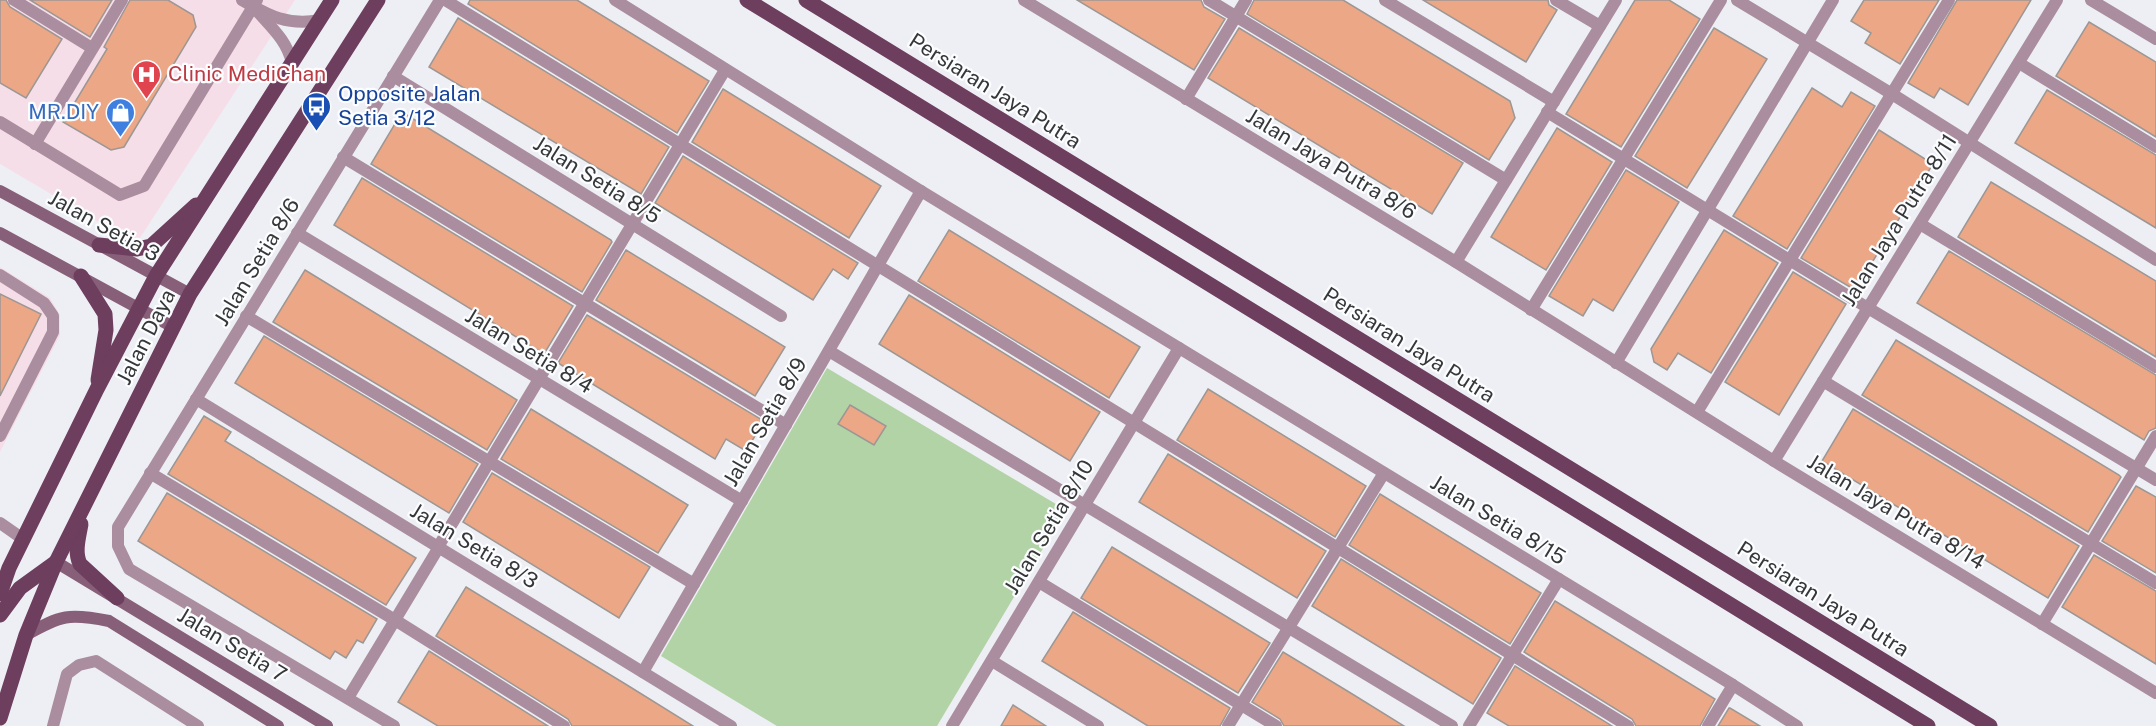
<svg xmlns="http://www.w3.org/2000/svg" width="2156" height="726" font-family="'Public Sans',sans-serif">
<rect width="100%" height="100%" fill="#eeeff4"/>
<g fill="#f6dee8">
<polygon points="0,0 295,0 136,244 0,164"/>
<polygon points="0,267 50,298 60,315 60,335 0,452"/>
</g>
<polygon fill="#b1d3a5" points="827,368 1066,510 937,726 777,726 661,656"/>
<g fill="#eca786" stroke="#9c9795" stroke-width="1.5">
<polygon points="0,0 6,0 10,7 62,39 26,98 0,83"/>
<polygon points="30,0 112,0 90,37"/>
<polygon points="130,0 168,0 193,15 196,27 124,147 111,150 63,122 107,49 104,47"/>
<polygon points="470,0 577,0 709,81 677,133 468,4"/>
<polygon points="1077,0 1201,0 1204,7 1225,19 1194,70"/>
<polygon points="1254,0 1343,0 1510,101 1515,118 1489,160 1247,14"/>
<polygon points="1423,0 1548,0 1549,5 1557,10 1526,62"/>
<polygon points="1635,0 1669,0 1700,19 1621,147 1566,114"/>
<polygon points="1864,0 1939,0 1900,64 1865,43 1871,33 1851,21"/>
<polygon points="1957,0 2031,0 1968,105 1940,88 1934,98 1908,83"/>
<polygon points="458,18 669,147 641,194 429,67"/>
<polygon points="2089,22 2156,62 2156,137 2056,76"/>
<polygon points="1239,28 1463,163 1432,214 1208,78"/>
<polygon points="1714,28 1767,59 1687,188 1635,156"/>
<polygon points="1812,88 1842,107 1851,92 1875,106 1787,249 1733,216"/>
<polygon points="723,89 881,186 849,238 692,142"/>
<polygon points="2047,90 2156,155 2156,228 2015,143"/>
<polygon points="402,112 611,240 612,242 582,292 371,164"/>
<polygon points="1557,128 1612,162 1546,270 1491,237"/>
<polygon points="1879,130 1933,164 1855,290 1801,258"/>
<polygon points="683,156 858,263 848,279 833,269 813,300 655,203"/>
<polygon points="1626,170 1679,202 1613,311 1593,299 1583,316 1549,296"/>
<polygon points="362,178 573,306 544,354 334,225"/>
<polygon points="1991,182 2156,281 2156,357 1958,237"/>
<polygon points="949,230 1140,347 1109,398 918,281"/>
<polygon points="1724,230 1778,263 1711,373 1678,353 1667,370 1654,362 1651,349"/>
<polygon points="626,250 785,347 755,396 596,300"/>
<polygon points="1949,251 2156,375 2156,428 2149,431 2144,440 1917,303"/>
<polygon points="305,270 517,400 487,450 273,322"/>
<polygon points="1793,272 1846,304 1779,415 1725,382"/>
<polygon points="0,294 41,314 0,396"/>
<polygon points="909,295 1100,412 1070,461 879,344"/>
<polygon points="587,315 764,421 746,451 726,439 715,459 558,363"/>
<polygon points="264,336 478,464 449,513 235,383"/>
<polygon points="1896,340 2119,475 2121,477 2088,532 1862,395"/>
<polygon points="1208,389 1366,486 1335,537 1177,440"/>
<polygon points="850,405 886,426 874,445 838,424"/>
<polygon points="531,409 688,505 658,553 501,459"/>
<polygon points="1853,409 2079,546 2048,598 1822,461"/>
<polygon points="204,416 231,432 225,441 416,558 386,605 168,474"/>
<polygon points="1168,454 1326,551 1297,598 1139,502"/>
<polygon points="492,473 650,567 619,618 463,522"/>
<polygon points="2136,486 2156,497 2156,573 2102,541"/>
<polygon points="167,493 377,619 363,643 357,640 346,658 335,651 330,659 138,541"/>
<polygon points="1380,494 1541,593 1510,644 1349,545"/>
<polygon points="1112,547 1270,643 1238,693 1081,598"/>
<polygon points="2094,555 2156,591 2156,664 2062,607"/>
<polygon points="1341,559 1501,658 1473,704 1312,606"/>
<polygon points="466,587 627,685 693,726 572,726 568,719 436,636"/>
<polygon points="1555,601 1715,699 1700,726 1636,726 1632,719 1524,652"/>
<polygon points="1073,612 1230,708 1220,726 1148,726 1042,661"/>
<polygon points="429,651 548,726 438,726 398,702"/>
<polygon points="1283,652 1349,692 1404,726 1284,726 1280,719 1252,702"/>
<polygon points="1515,666 1612,726 1509,726 1487,713"/>
<polygon points="1013,705 1046,726 1001,726"/>
<polygon points="1729,708 1730,708 1760,726 1718,726"/>
</g>
<g fill="none" stroke-linecap="round" stroke-linejoin="round">
<g stroke="#aa8ea0" stroke-width="12">
<polyline points="14,0 92,48"/>
<polyline points="445,0 1628,726"/>
<polyline points="1209,0 1506,180"/>
<polyline points="1556,0 1600,26"/>
<polyline points="2019,63 2156,147"/>
<polyline points="1186,99 1246,0"/>
<polyline points="1547,112 1868,308"/>
<polyline points="35,144 122,0"/>
<polyline points="343,157 786,425"/>
<polyline points="1920,224 2156,367"/>
<polyline points="1531,310 1721,0"/>
<polyline points="246,316 694,584"/>
<polyline points="1823,381 2156,583"/>
<polyline points="1697,412 1949,0"/>
<polyline points="150,473 395,620 564,726"/>
<polyline points="438,547 725,70"/>
<polyline points="1039,582 1276,726"/>
<polyline points="2042,624 2156,436"/>
<polyline points="1228,726 1384,473"/>
<polyline points="1469,726 1559,579"/>
<polyline points="1708,726 1733,685"/>
</g>
<g stroke="#aa8ea0" stroke-width="12">
<path d="M242,0c27,16 46,26 78,20"/>
<polyline points="615,0 921,191 1733,685 1797,726"/>
<polyline points="1024,0 1456,262 1774,461 2156,693"/>
<polyline points="1385,0 1554,102"/>
<polyline points="1737,0 1892,94 2156,260"/>
<polyline points="2091,0 2156,39"/>
<path d="M258,12c14,16 29,29 34,51"/>
<polyline points="393,76 781,316"/>
<polyline points="0,122 120,195 144,186 257,0"/>
<polyline points="297,233 742,501"/>
<polyline points="1456,262 1616,0"/>
<polyline points="0,275 44,303 53,316 53,332 0,436"/>
<polyline points="1868,308 2156,480"/>
<polyline points="829,351 1452,726"/>
<polyline points="1616,363 1833,0"/>
<polyline points="196,399 731,726"/>
<polyline points="1774,461 2057,0"/>
<polyline points="0,523 23,539"/>
<polyline points="992,661 1098,726"/>
<polyline points="643,672 921,191"/>
<polyline points="348,698 439,547"/>
<polyline points="53,726 67,674 79,665 96,661 198,726"/>
<polyline points="394,726 129,569 118,546 118,527 440,0"/>
<polyline points="952,726 1179,348"/>
</g>
<g stroke="#875f79" stroke-width="12">
<polyline points="0,191 190,294"/>
<polyline points="0,233 173,327"/>
<polyline points="56,562 327,726"/>
<path d="M26,635c35,-20 43,-22 83,-14l169,105"/>
</g>
<g stroke="#6e3e5e" stroke-width="15">
<polyline points="747,0 1928,726"/>
<polyline points="806,0 1990,726"/>
<polyline points="99,245 137,249 151,246 196,205"/>
<polyline points="81,276 105,314 106,330 98,380"/>
<path d="M81,524c-2,12 -7,28 -1,40l37,34"/>
<polyline points="0,594 9,568 97,389 156,276 332,0"/>
<polyline points="0,615 20,588 56,562"/>
<polyline points="0,718 26,635 56,562 190,294 378,0"/>
</g>
</g>
<defs>
<symbol id="hospital-pin" viewBox="-11 -11 22 30"><path d="M0 17L-7.5 6A9.5 9.5 0 1 1 7.5 6Z" fill="#e0444e" stroke="#fcfdff"/><path d="M-5-5h3v3.5h4V-5h3V5h-3V1.5h-4V5h-3Z" fill="#fff"/></symbol>
<symbol id="bus-pin" viewBox="-11 -11 22 30"><path d="M0 17L-7.5 6A9.5 9.5 0 1 1 7.5 6Z" fill="#1a4fb4" stroke="#fcfdff"/><path d="M-5-6H5V4H4V6H2V4H-2V6H-4V4H-5ZM-3.5-4V0h7V-4ZM-3.5 1.2v1.5H-2V1.2ZM2 1.2v1.5H3.5V1.2Z" fill="#fff"/></symbol>
<symbol id="shop-pin" viewBox="-11 -11 22 30"><path d="M0 17L-7.5 6A9.5 9.5 0 1 1 7.5 6Z" fill="#3f7fe0" stroke="#fcfdff"/><path d="M-5-2.5h2.3a2.7 3.5 0 0 1 5.4 0H5L5.5 6h-11ZM-1.5-2.5h3a1.5 2.3 0 0 0-3 0Z" fill="#fff"/></symbol>
</defs>
<g fill-rule="evenodd">
<use href="#hospital-pin" x="130" y="58" width="33" height="45"/>
<use href="#bus-pin" x="300" y="90" width="33" height="45"/>
<use href="#shop-pin" x="104" y="96" width="33" height="45"/>
</g>
<g text-anchor="middle" stroke-width="4.5" stroke-linejoin="round" paint-order="stroke">
<g font-size="21" fill="#be3a42" stroke="#fcfdff" text-anchor="start">
<text x="168" y="81">Clinic MediChan</text>
</g>
<g font-size="21" fill="#363738" stroke="#fcfdff">
<text transform="translate(995 91) rotate(32)" y="7">Persiaran Jaya Putra</text>
<text transform="translate(1331 164) rotate(31)" y="7">Jalan Jaya Putra 8/6</text>
<text transform="translate(597 180) rotate(32)" y="7">Jalan Setia 8/5</text>
<text transform="translate(1899 220) rotate(-58)" y="7">Jalan Jaya Putra 8/11</text>
<text transform="translate(104 226) rotate(29)" y="7">Jalan Setia 3</text>
<text transform="translate(257 262) rotate(-59)" y="7">Jalan Setia 8/6</text>
<text transform="translate(146 337) rotate(-63)" y="7">Jalan Daya</text>
<text transform="translate(1409 345) rotate(32)" y="7">Persiaran Jaya Putra</text>
<text transform="translate(529 351) rotate(31)" y="7">Jalan Setia 8/4</text>
<text transform="translate(765 422) rotate(-60)" y="7">Jalan Setia 8/9</text>
<text transform="translate(1896 512) rotate(31)" y="7">Jalan Jaya Putra 8/14</text>
<text transform="translate(1498 520) rotate(31)" y="7">Jalan Setia 8/15</text>
<text transform="translate(1049 527) rotate(-59)" y="7">Jalan Setia 8/10</text>
<text transform="translate(474 546) rotate(31)" y="7">Jalan Setia 8/3</text>
<text transform="translate(1823 599) rotate(32)" y="7">Persiaran Jaya Putra</text>
<text transform="translate(232 645) rotate(31)" y="7">Jalan Setia 7</text>
</g>
<g font-size="21" fill="#164399" stroke="#fcfdff" text-anchor="start">
<text x="338" y="101">Opposite Jalan<tspan x="338" dy="24">Setia 3/12</tspan></text>
</g>
<g font-size="21" fill="#366cbe" stroke="#fcfdff" text-anchor="end">
<text x="99" y="119">MR.DIY</text>
</g>
</g>
</svg>
